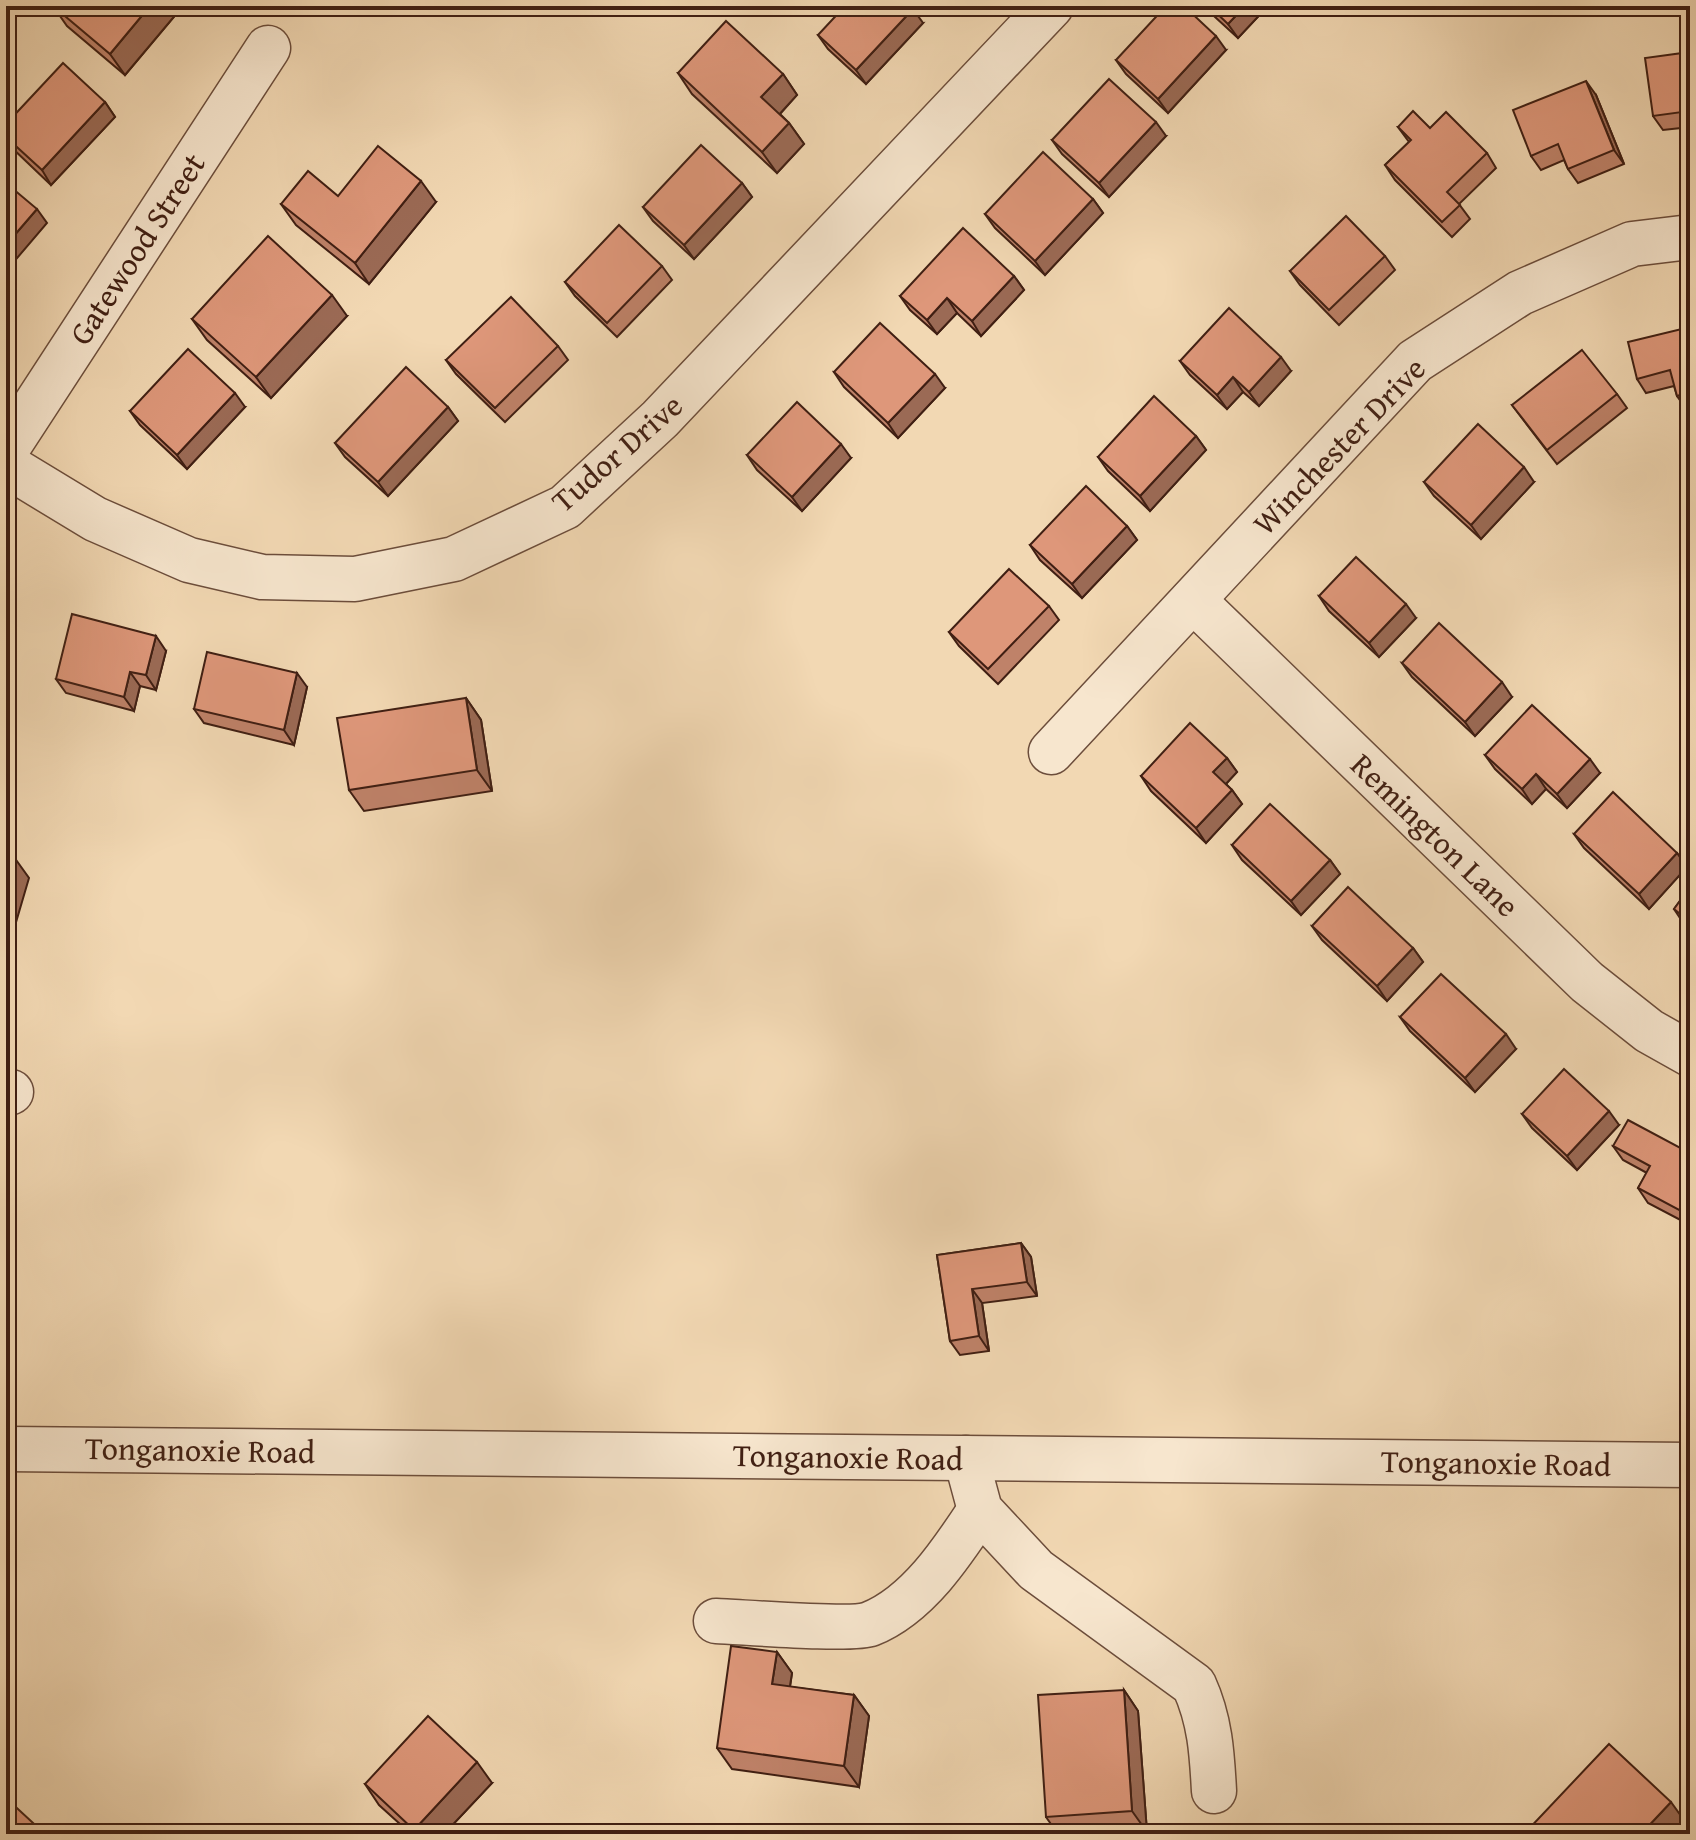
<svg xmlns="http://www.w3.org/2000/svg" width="1696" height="1840" font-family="'Gentium Book Plus',serif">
<rect width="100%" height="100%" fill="#f2d8b3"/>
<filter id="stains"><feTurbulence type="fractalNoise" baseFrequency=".0025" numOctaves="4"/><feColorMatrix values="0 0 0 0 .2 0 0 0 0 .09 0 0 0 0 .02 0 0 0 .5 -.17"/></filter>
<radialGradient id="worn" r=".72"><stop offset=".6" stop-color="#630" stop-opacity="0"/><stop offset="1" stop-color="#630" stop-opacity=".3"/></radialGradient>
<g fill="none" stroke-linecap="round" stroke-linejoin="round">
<defs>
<g id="minor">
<polyline points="6,450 268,48"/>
<polyline points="6,465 95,519 189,560 262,577 355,579 454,559 565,507 660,419 1051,6"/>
<polyline points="1193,600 1587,982 1649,1031 1690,1054"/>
<polyline points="1051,752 1415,361 1520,293 1632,244 1690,237"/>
<polyline points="6,1094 11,1092"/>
<polyline points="6,1449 1690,1465"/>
<path d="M966,1458l14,52 56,60 158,115c16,35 18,68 20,106"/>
<path d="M716,1621c27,1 136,10 154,3 48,-19 83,-73 110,-114"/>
</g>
</defs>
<use href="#minor" stroke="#6c4d3b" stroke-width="47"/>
<use href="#minor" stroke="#f7e6ce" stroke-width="44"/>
</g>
<g fill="#bf8269" stroke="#401f13" stroke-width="2">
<polygon points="53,6 183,6 125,75 67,26"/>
<polygon points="1203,6 1268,6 1238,38"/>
<polygon points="923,23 866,84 828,49 818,35"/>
<polygon points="1226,50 1168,113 1126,74 1116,60"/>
<polygon points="1690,52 1690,127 1663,130 1653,116"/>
<polygon points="678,73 783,74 797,95 780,114 789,123 804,144 777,173 692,94"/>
<polygon points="1596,95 1624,164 1578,183 1568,169 1564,160 1541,170 1531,156"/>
<polygon points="105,102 115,117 51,185 9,145 6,141 6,124"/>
<polygon points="1398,127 1430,128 1487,153 1496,168 1459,204 1470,219 1452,237 1395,180 1385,165 1409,142"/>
<polygon points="1166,136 1109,197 1062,154 1052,140"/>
<polygon points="742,183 752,197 694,259 653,221 643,207"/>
<polygon points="338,196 436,202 369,284 296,225 281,204"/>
<polygon points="1093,199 1103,213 1045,275 995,228 985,214"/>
<polygon points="1385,256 1395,270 1339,325 1300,285 1290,271"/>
<polygon points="662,266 672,280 617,337 575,296 565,282"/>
<polygon points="1014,276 1024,290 981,336 957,313 937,334 910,310 900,296"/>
<polygon points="347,316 271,398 207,340 192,319"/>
<polygon points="1690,327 1690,409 1687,410 1677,396 1674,386 1646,393 1637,379"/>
<polygon points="558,346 568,360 505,422 456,374 446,360"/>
<polygon points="1180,361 1291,371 1259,406 1243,392 1227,409 1190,375"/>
<polygon points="834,372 945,388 898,438 844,387"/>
<polygon points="1617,394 1627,408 1557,464 1512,405"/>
<polygon points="245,407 187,469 140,425 130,411"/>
<polygon points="448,407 458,421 388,496 345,457 335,443"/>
<polygon points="1196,436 1206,450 1150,511 1108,471 1098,457"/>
<polygon points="747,455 851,458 802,511 757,470"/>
<polygon points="1424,482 1534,482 1481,539 1434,496"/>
<polygon points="1127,526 1137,540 1082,598 1040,560 1030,545"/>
<polygon points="1319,596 1416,618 1379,657 1329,611"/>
<polygon points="1049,606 1059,620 998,684 959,646 949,632"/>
<polygon points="166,651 156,690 140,686 134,711 66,693 56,679"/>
<polygon points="1402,663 1512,697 1475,736 1412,677"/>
<polygon points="307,687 294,745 204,723 194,709"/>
<polygon points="466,698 481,720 492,791 364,811 349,790"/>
<polygon points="1485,755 1600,773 1567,808 1546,789 1532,804 1495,769"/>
<polygon points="1227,758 1237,772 1226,784 1232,790 1242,804 1206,843 1151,791 1141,776"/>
<polygon points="1574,834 1677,853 1687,867 1649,909 1584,848"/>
<polygon points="1232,845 1330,860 1340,874 1301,915 1242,860"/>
<polygon points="1690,887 1690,928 1684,924 1674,909"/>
<polygon points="1312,926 1413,948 1423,962 1387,1001 1322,940"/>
<polygon points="1400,1017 1516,1049 1475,1092 1410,1031"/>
<polygon points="1522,1114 1619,1125 1577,1170 1532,1128"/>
<polygon points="1613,1146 1690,1153 1690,1225 1648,1203 1638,1188 1647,1173 1623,1160"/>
<polygon points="1021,1243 1031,1257 1037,1296 982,1303 989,1351 960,1355 950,1341 937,1255"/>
<polygon points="777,1652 792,1673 790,1687 854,1695 869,1716 859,1787 732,1769 717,1748"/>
<polygon points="1124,1690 1138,1711 1147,1832 1119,1834 1058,1834 1046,1817"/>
<polygon points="492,1783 444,1834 411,1834 379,1805 365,1784"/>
</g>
<g fill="#9b6a55" stroke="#401f13" stroke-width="2">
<polygon points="150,6 183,6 125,75 110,54"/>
<polygon points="1245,6 1268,6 1238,38 1228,24"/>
<polygon points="913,9 923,23 866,84 856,70"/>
<polygon points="1216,36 1226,50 1168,113 1158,99"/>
<polygon points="783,74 797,95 776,118 761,97"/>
<polygon points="1586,81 1596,95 1624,164 1614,150"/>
<polygon points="105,102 115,117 51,185 42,170"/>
<polygon points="1156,122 1166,136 1109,197 1099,183"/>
<polygon points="789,123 804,144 777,173 762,152"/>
<polygon points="421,181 436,202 369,284 355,263"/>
<polygon points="742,183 752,197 694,259 684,245"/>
<polygon points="1093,199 1103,213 1045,275 1035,261"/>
<polygon points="37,209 47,223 6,271 6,245"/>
<polygon points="1014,276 1024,290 981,336 972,321"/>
<polygon points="332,295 347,316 271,398 256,377"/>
<polygon points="947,298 957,313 937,334 927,320"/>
<polygon points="1281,357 1291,371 1259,406 1249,392"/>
<polygon points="935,374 945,388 898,438 888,423"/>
<polygon points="1233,377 1243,392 1227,409 1217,395"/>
<polygon points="235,393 245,407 187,469 177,455"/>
<polygon points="448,407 458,421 388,496 378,482"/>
<polygon points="1196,436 1206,450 1150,511 1140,496"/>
<polygon points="841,444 851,458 802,511 792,497"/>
<polygon points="1524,467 1534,482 1481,539 1471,525"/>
<polygon points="1127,526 1137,540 1082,598 1072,584"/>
<polygon points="1406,604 1416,618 1379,657 1369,643"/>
<polygon points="156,636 166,651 156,690 146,675"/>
<polygon points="130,672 140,686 134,711 124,697"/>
<polygon points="297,673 307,687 294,745 284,730"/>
<polygon points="1502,682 1512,697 1475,736 1465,722"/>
<polygon points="466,698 481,720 492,791 477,770"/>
<polygon points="1227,758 1237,772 1223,787 1213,772"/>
<polygon points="1590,759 1600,773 1567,808 1557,794"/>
<polygon points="1536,774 1546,789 1532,804 1522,789"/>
<polygon points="1232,790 1242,804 1206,843 1196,828"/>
<polygon points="1677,853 1687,867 1649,909 1639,894"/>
<polygon points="14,857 29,878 7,953 6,884"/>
<polygon points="1330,860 1340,874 1301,915 1291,901"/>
<polygon points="1413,948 1423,962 1387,1001 1377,986"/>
<polygon points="1506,1034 1516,1049 1475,1092 1465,1078"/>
<polygon points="1609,1111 1619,1125 1577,1170 1567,1156"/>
<polygon points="1690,1196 1690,1224 1681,1211"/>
<polygon points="1021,1243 1031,1257 1037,1296 1027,1282"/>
<polygon points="972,1289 982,1303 989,1351 979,1336"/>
<polygon points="777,1652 792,1673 787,1705 772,1684"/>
<polygon points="1124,1690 1138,1711 1147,1832 1132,1811"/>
<polygon points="854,1695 869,1716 859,1787 844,1766"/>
<polygon points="477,1762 492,1783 444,1834 417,1834 414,1830"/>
<polygon points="1671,1802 1686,1823 1675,1834 1641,1834"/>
</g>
<g fill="#de977a" stroke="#401f13" stroke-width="2">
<polygon points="53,6 150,6 110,54"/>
<polygon points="845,6 910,6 913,9 856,70 818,35"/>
<polygon points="1166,6 1184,6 1216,36 1158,99 1116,60"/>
<polygon points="1209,6 1245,6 1228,24"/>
<polygon points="726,21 783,74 761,97 789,123 762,152 678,73"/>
<polygon points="1690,52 1690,111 1653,116 1645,58"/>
<polygon points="63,63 105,102 42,170 6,137 6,124"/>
<polygon points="1109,79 1156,122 1099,183 1052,140"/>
<polygon points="1586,81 1614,150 1568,169 1558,144 1531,156 1513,110"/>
<polygon points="1413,111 1430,128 1446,112 1487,153 1447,192 1460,205 1442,222 1385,165 1411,140 1398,127"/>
<polygon points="701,145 742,183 684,245 643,207"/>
<polygon points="378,146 421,181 355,263 281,204 308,171 338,196"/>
<polygon points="1043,152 1093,199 1035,261 985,214"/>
<polygon points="6,183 37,209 6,245"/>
<polygon points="1346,216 1385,256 1329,310 1290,271"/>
<polygon points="619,225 662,266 607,323 565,282"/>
<polygon points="963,228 1014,276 972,321 947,298 927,320 900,296"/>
<polygon points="268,236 332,295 256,377 192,319"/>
<polygon points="511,297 558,346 495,408 446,360"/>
<polygon points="1229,308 1281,357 1249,392 1233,377 1217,395 1180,361"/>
<polygon points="880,323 935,374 888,423 834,372"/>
<polygon points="1690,327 1690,392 1677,396 1670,370 1637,379 1628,342"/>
<polygon points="188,349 235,393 177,455 130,411"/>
<polygon points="1582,350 1617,394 1547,450 1512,405"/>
<polygon points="406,367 448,407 378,482 335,443"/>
<polygon points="1154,396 1196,436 1140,496 1098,457"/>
<polygon points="797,402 841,444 792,497 747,455"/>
<polygon points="1478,424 1524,467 1471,525 1424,482"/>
<polygon points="1086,486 1127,526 1072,584 1030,545"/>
<polygon points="1356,557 1406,604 1369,643 1319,596"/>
<polygon points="1009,569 1049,606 988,669 949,632"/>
<polygon points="72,614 156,636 146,675 130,672 124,697 56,679"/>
<polygon points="1439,623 1502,682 1465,722 1402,663"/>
<polygon points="207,652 297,673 284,730 194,709"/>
<polygon points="466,698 477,770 349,790 337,718"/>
<polygon points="1532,705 1590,759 1557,794 1536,774 1522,789 1485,755"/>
<polygon points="1190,723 1227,758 1213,772 1232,790 1196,828 1141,776"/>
<polygon points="1613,792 1677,853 1639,894 1574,834"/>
<polygon points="1270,804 1330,860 1291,901 1232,845"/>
<polygon points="6,854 14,857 6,884"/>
<polygon points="1348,887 1413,948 1377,986 1312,926"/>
<polygon points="1690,887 1690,922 1674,909"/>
<polygon points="1441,974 1506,1034 1465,1078 1400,1017"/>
<polygon points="1564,1069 1609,1111 1567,1156 1522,1114"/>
<polygon points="1628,1120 1690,1153 1690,1196 1681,1211 1638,1188 1650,1166 1613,1146"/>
<polygon points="1021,1243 1027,1282 972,1289 979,1336 950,1341 937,1255"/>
<polygon points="731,1646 777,1652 772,1684 854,1695 844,1766 717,1748"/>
<polygon points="1124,1690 1132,1811 1046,1817 1038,1695"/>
<polygon points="428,1716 477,1762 414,1830 365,1784"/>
<polygon points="1609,1744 1671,1802 1641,1834 1524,1834"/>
<polygon points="6,1798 45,1834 6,1834"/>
</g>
<g text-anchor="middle" stroke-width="6" stroke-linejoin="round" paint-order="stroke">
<g font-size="32" fill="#401f13" stroke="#f7e6ce">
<text transform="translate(137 249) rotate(-57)" y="11">Gatewood Street</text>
<text transform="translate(1339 446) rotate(-46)" y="11">Winchester Drive</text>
<text transform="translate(617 453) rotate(-41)" y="11">Tudor Drive</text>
<text transform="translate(1435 835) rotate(44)" y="11">Remington Lane</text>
<text transform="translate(200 1450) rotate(1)" y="11">Tonganoxie Road</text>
<text transform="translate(848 1457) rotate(1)" y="11">Tonganoxie Road</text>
<text transform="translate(1496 1463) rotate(1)" y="11">Tonganoxie Road</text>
</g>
</g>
<rect width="1696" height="1840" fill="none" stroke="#f2d8b3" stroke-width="32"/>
<rect x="8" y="8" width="1680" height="1824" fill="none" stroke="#401f13" stroke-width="4"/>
<rect x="16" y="16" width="1664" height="1808" fill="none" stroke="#401f13" stroke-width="2"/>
<rect width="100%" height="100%" filter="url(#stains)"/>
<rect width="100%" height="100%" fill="url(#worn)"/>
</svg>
